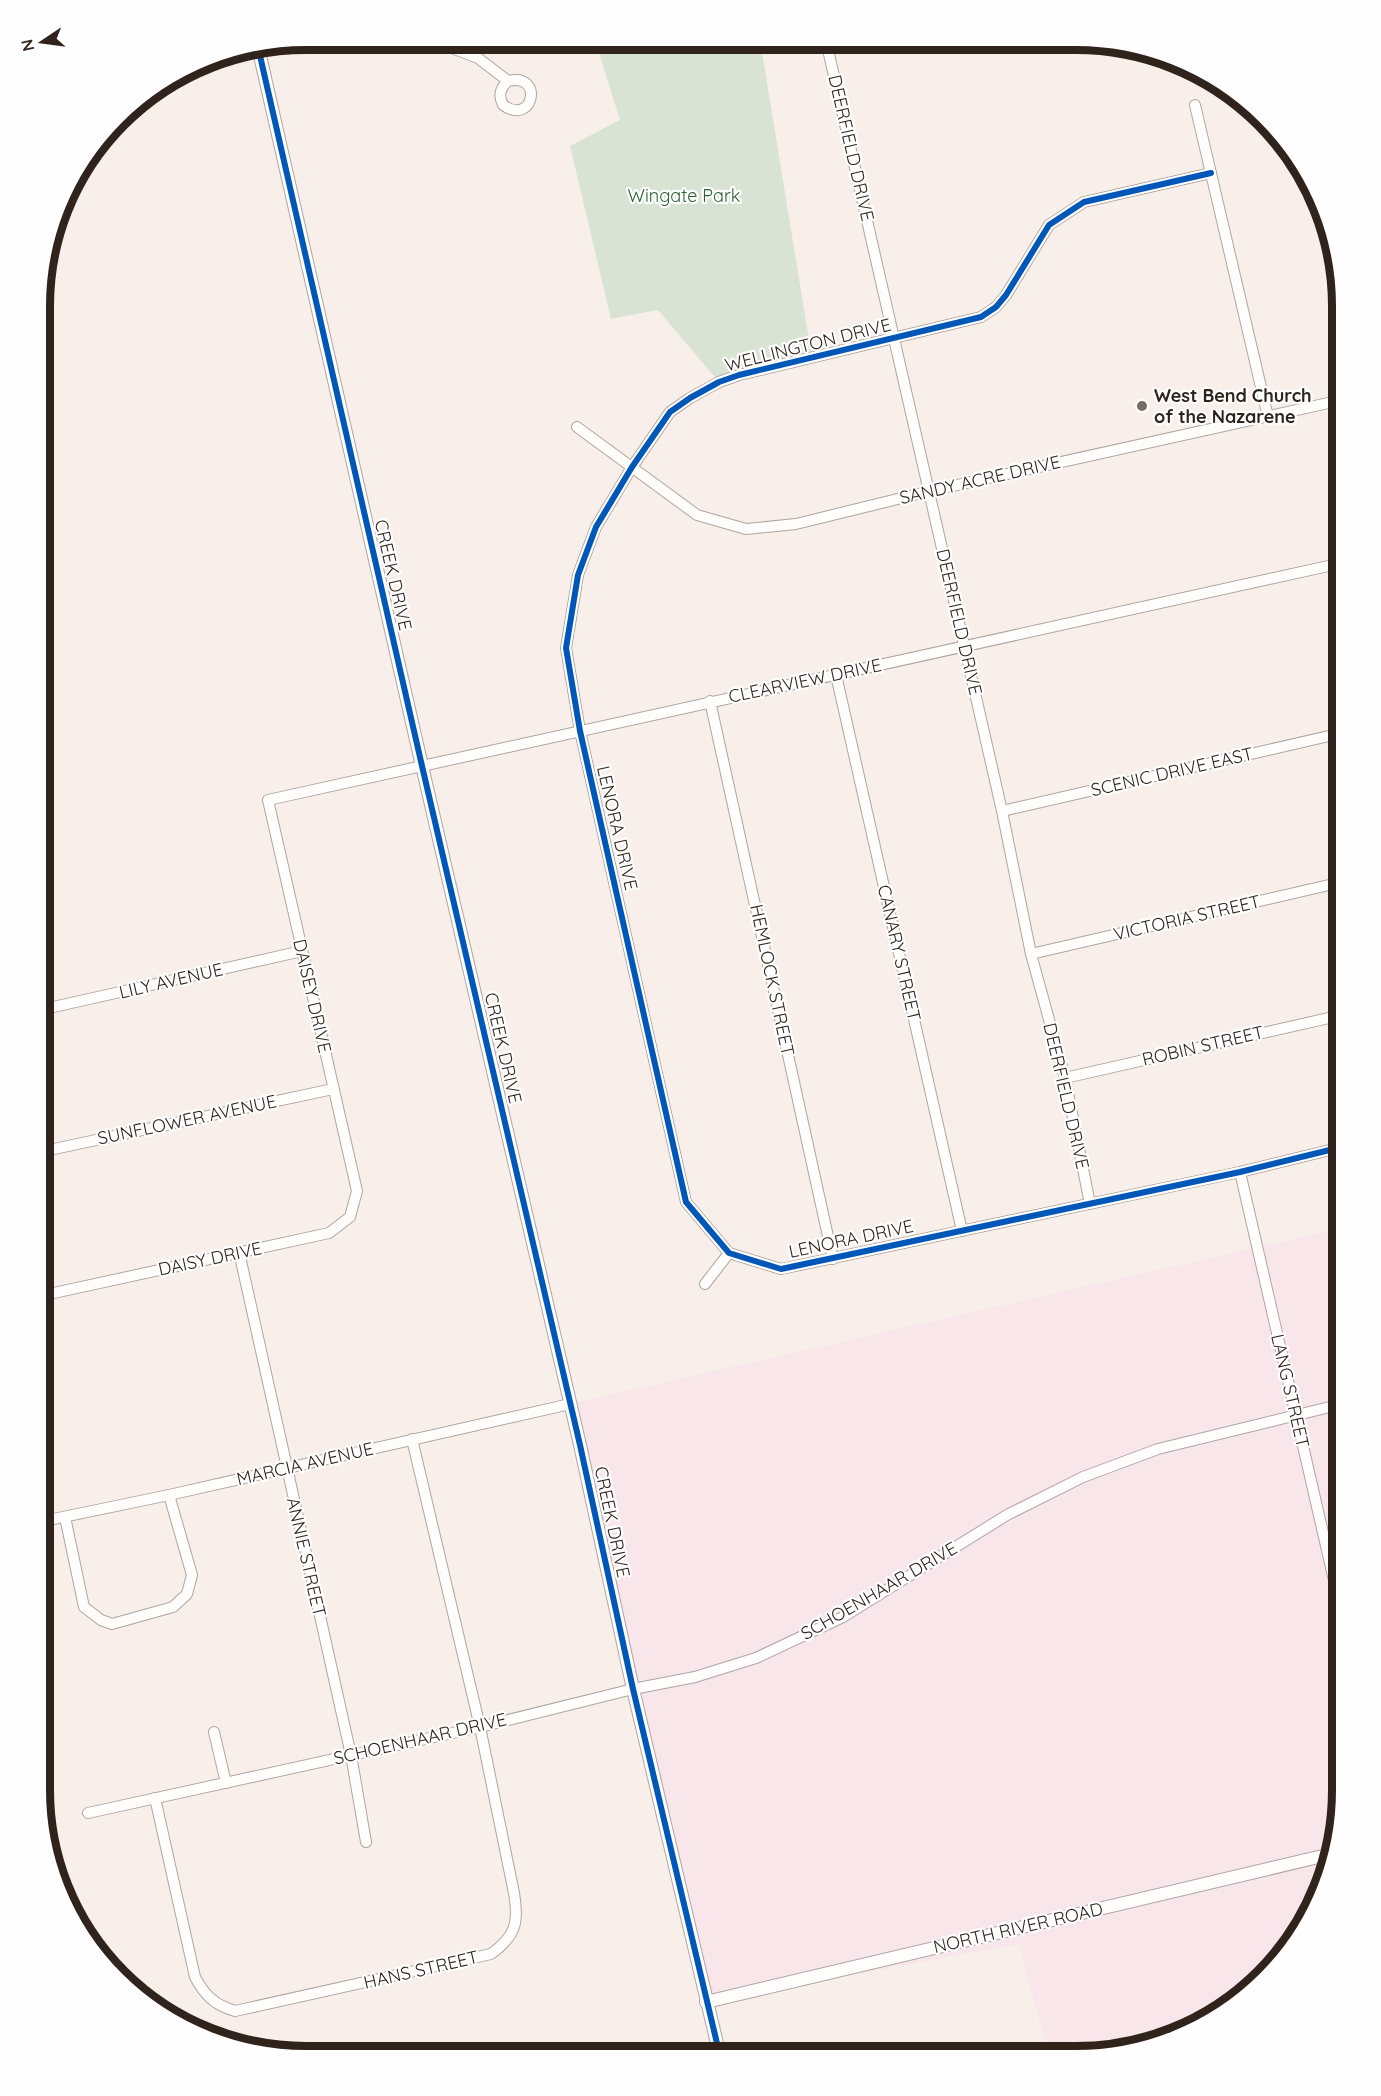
<svg xmlns="http://www.w3.org/2000/svg" width="1381" height="2096" font-family="Quicksand,sans-serif">
<rect width="100%" height="100%" fill="#f8efeb"/>
<polygon fill="#f8e6ea" points="1342,1228 1341,1808 1322,1892 1287,1952 1238,2002 1178,2037 1075,2057 1049,2057 1019,1944 706,2002 570,1404"/>
<polygon fill="#d9e3d4" points="595,40 760,40 812,358 719,382 658,310 611,319 570,146 620,120"/>
<g fill="none" stroke-linecap="round" stroke-linejoin="round">
<defs>
<g id="minor">
<path d="M435,39l6,5 37,14 30,23c36,-9 26,46 -5,24 -5,-10 -3,-17 5,-24"/>
<polyline points="826,41 1002,811 1031,954 1065,1078 1090,1204"/>
<polyline points="1195,105 1268,417"/>
<polyline points="1211,173 1084,202 1049,225 1006,295 996,307 981,317 739,375 719,382 690,398 670,412 632,467 596,527 578,575 566,648 580,731 686,1202 729,1253 781,1269 1240,1172 1342,1147"/>
<polyline points="577,427 697,515 746,529 796,524 930,491 1342,400"/>
<polyline points="836,675 962,1231"/>
<polyline points="710,701 833,1259"/>
<polyline points="1002,811 1342,733"/>
<polyline points="1031,954 1342,882"/>
<polyline points="40,1010 302,951"/>
<polyline points="1065,1078 1342,1015"/>
<polyline points="40,1152 333,1089"/>
<polyline points="1240,1172 1341,1611"/>
<polyline points="239,1252 351,1755 366,1842"/>
<polyline points="705,1284 729,1253"/>
<polyline points="40,1296 329,1233 350,1217 357,1191 268,800 1342,563"/>
<polyline points="65,1517 84,1607 101,1620 112,1624 173,1607 187,1594 192,1575 169,1495"/>
<polyline points="39,1522 169,1495 570,1404"/>
<polyline points="214,1732 226,1783"/>
<path d="M155,1798l40,179c10,19 20,28 40,34l256,-57c25,-18 28,-32 23,-61l-34,-166 -68,-288"/>
<polyline points="88,1813 480,1727 633,1689 695,1677 756,1658 843,1617 1007,1515 1083,1477 1158,1449 1342,1404"/>
</g>
<g id="tertiary">
<polyline points="258,47 422,766 580,1445 633,1689 720,2056"/>
<polyline points="706,2002 1331,1854"/>
</g>
</defs>
<use href="#minor" stroke="#afa5a0" stroke-width="12"/>
<use href="#tertiary" stroke="#afa5a0" stroke-width="14"/>
<use href="#minor" stroke="#fefdfc" stroke-width="10"/>
<use href="#tertiary" stroke="#fefdfc" stroke-width="12"/>
<defs>
<g id="cycleway">
<polyline points="258,47 422,766 580,1445 633,1689 720,2056"/>
<polyline points="1211,173 1084,202 1049,225 1006,295 996,307 981,317 739,375 719,382 690,398 670,412 632,467 596,527 578,575 566,648 580,731 686,1202 729,1253 781,1269 1240,1172 1342,1147"/>
</g>
</defs>
<use href="#cycleway" stroke="#fefefe" stroke-width="10"/>
<use href="#cycleway" stroke="#0057b8" stroke-width="6"/>
</g>
<circle fill="#766a64" stroke="#fefefe" stroke-width="2" cx="1142" cy="406" r="6"/>
<g text-anchor="middle" stroke-width="4.5" stroke-linejoin="round" paint-order="stroke">
<g font-size="18" fill="#30231c" stroke="#fefefe">
<text transform="translate(851 148) rotate(77)" y="6">DEERFIELD DRIVE</text>
<text transform="translate(808 345) rotate(-14)" y="6">WELLINGTON DRIVE</text>
<text transform="translate(980 480) rotate(-13)" y="6">SANDY ACRE DRIVE</text>
<text transform="translate(393 575) rotate(77)" y="6">CREEK DRIVE</text>
<text transform="translate(959 622) rotate(77)" y="6">DEERFIELD DRIVE</text>
<text transform="translate(805 681) rotate(-12)" y="6">CLEARVIEW DRIVE</text>
<text transform="translate(1172 772) rotate(-13)" y="6">SCENIC DRIVE EAST</text>
<text transform="translate(617 828) rotate(77)" y="6">LENORA DRIVE</text>
<text transform="translate(1187 918) rotate(-13)" y="6">VICTORIA STREET</text>
<text transform="translate(899 953) rotate(77)" y="6">CANARY STREET</text>
<text transform="translate(772 980) rotate(78)" y="6">HEMLOCK STREET</text>
<text transform="translate(171 981) rotate(-13)" y="6">LILY AVENUE</text>
<text transform="translate(312 996) rotate(77)" y="6">DAISEY DRIVE</text>
<text transform="translate(1203 1046) rotate(-13)" y="6">ROBIN STREET</text>
<text transform="translate(503 1048) rotate(77)" y="6">CREEK DRIVE</text>
<text transform="translate(1066 1096) rotate(77)" y="6">DEERFIELD DRIVE</text>
<text transform="translate(187 1120) rotate(-12)" y="6">SUNFLOWER AVENUE</text>
<text transform="translate(851 1239) rotate(-12)" y="6">LENORA DRIVE</text>
<text transform="translate(210 1259) rotate(-12)" y="6">DAISY DRIVE</text>
<text transform="translate(1290 1391) rotate(77)" y="6">LANG STREET</text>
<text transform="translate(305 1464) rotate(-13)" y="6">MARCIA AVENUE</text>
<text transform="translate(612 1522) rotate(78)" y="6">CREEK DRIVE</text>
<text transform="translate(306 1557) rotate(77)" y="6">ANNIE STREET</text>
<text transform="translate(879 1591) rotate(-30)" y="6">SCHOENHAAR DRIVE</text>
<text transform="translate(420 1739) rotate(-13)" y="6">SCHOENHAAR DRIVE</text>
<text transform="translate(1018 1928) rotate(-13)" y="6">NORTH RIVER ROAD</text>
<text transform="translate(421 1970) rotate(-13)" y="6">HANS STREET</text>
</g>
<g font-size="18" fill="#2b6135" stroke="#fefefe">
<text x="684" y="202">Wingate Park</text>
</g>
<g font-size="18" font-weight="bold" fill="#30231c" stroke="#fefefe" text-anchor="start">
<text x="1154" y="402">West Bend Church<tspan x="1154" dy="21">of the Nazarene</tspan></text>
</g>
</g>
<path d="M0 0H1381V2096H0ZM306 50H1076A256 256 0 0 1 1332 306V1790A256 256 0 0 1 1076 2046H306A256 256 0 0 1 50 1790V306A256 256 0 0 1 306 50Z" fill="#fefefe" fill-rule="evenodd"/>
<path fill="none" stroke="#30231c" stroke-width="8" d="M306 50H1076A256 256 0 0 1 1332 306V1790A256 256 0 0 1 1076 2046H306A256 256 0 0 1 50 1790V306A256 256 0 0 1 306 50Z"/>
<g transform="translate(42 42) rotate(257)" stroke="#fefefe" stroke-width="4.5" paint-order="stroke">
<path d="M0-4.5L10 22L0 15L-10 22Z" fill="#30231c"/>
<text y="-9" font-size="16" font-weight="bold" text-anchor="middle" fill="#30231c">N</text>
</g>
</svg>
